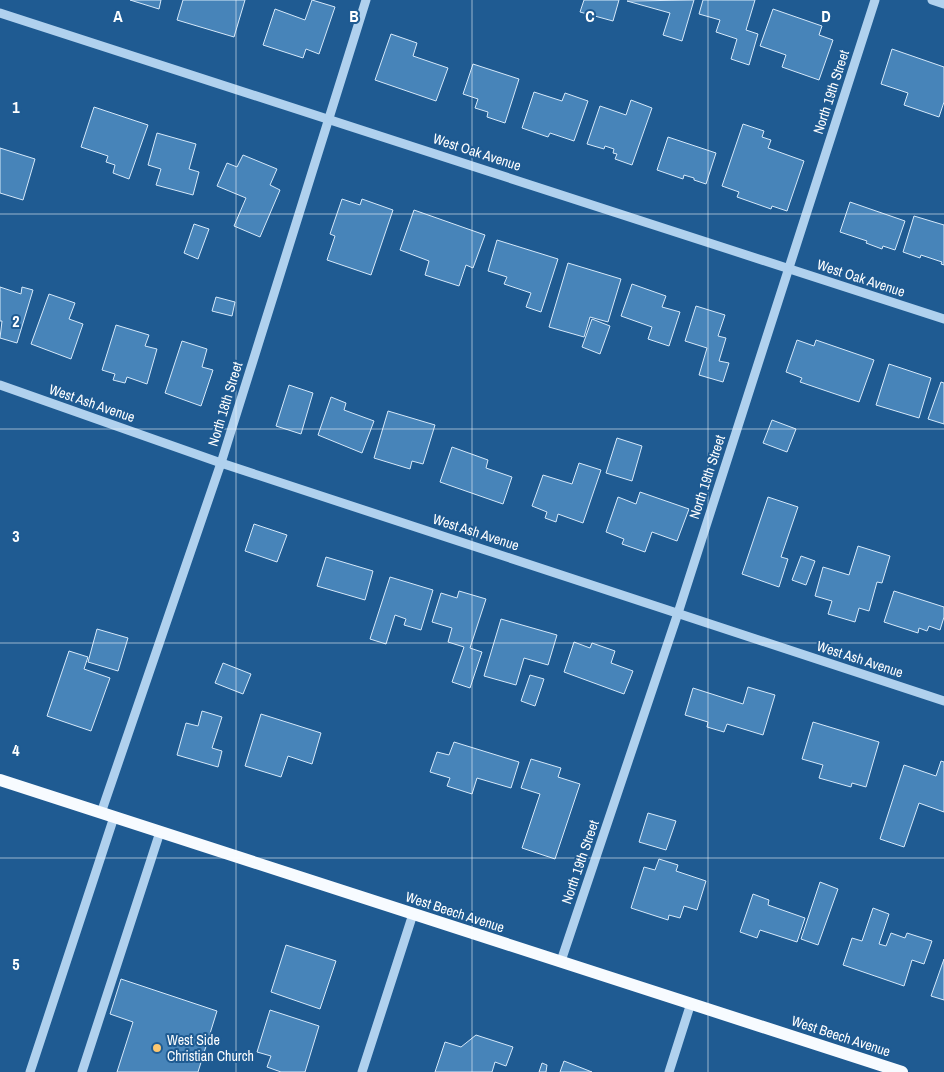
<svg xmlns="http://www.w3.org/2000/svg" width="944" height="1072" font-family="'Archivo Narrow',sans-serif">
<rect width="100%" height="100%" fill="#1f5b92"/>
<g fill="#4784b9" stroke="#d6e9fa">
<polygon points="130,0 161,0 159,9"/>
<polygon points="183,0 245,0 234,37 177,20"/>
<polygon points="312,0 335,7 319,54 306,49 303,58 263,45 275,9 305,20"/>
<polygon points="584,0 619,0 613,21 580,12"/>
<polygon points="694,0 682,41 663,35 670,13 627,1"/>
<polygon points="703,0 755,0 746,30 758,34 749,65 731,59 737,39 716,32 720,20 699,14"/>
<polygon points="773,9 822,26 819,35 833,40 819,80 782,67 786,55 760,46"/>
<polygon points="391,34 417,43 413,56 448,68 436,101 375,80"/>
<polygon points="892,49 944,67 944,102 939,117 904,105 908,93 881,84"/>
<polygon points="473,64 519,79 505,123 487,117 488,112 475,108 478,99 463,94"/>
<polygon points="534,92 562,101 565,93 588,101 574,141 550,133 548,137 522,128"/>
<polygon points="631,100 652,108 632,165 615,159 617,154 613,153 614,149 605,146 604,149 587,144 600,106 626,115"/>
<polygon points="94,107 148,125 129,179 113,173 115,165 106,162 108,156 81,147"/>
<polygon points="743,124 764,131 762,137 771,140 768,148 804,161 787,211 772,206 771,209 737,197 739,192 722,186"/>
<polygon points="157,133 196,144 189,169 199,172 193,195 156,185 161,169 148,165"/>
<polygon points="668,137 716,153 706,184 694,180 694,178 684,175 683,179 657,170"/>
<polygon points="0,148 35,159 23,200 0,193"/>
<polygon points="243,155 277,169 270,185 280,190 260,237 234,226 246,198 217,186 227,163 237,167"/>
<polygon points="342,199 360,205 362,199 393,210 371,275 327,260 335,236 330,234"/>
<polygon points="850,202 905,221 895,250 883,246 882,249 866,243 867,241 840,232"/>
<polygon points="414,210 485,235 473,268 466,265 459,286 425,275 429,261 400,250"/>
<polygon points="914,216 944,225 944,265 941,264 942,262 921,255 920,258 903,252"/>
<polygon points="194,224 209,229 198,259 184,253"/>
<polygon points="497,240 558,259 541,312 526,307 531,293 504,284 507,277 488,271"/>
<polygon points="568,263 621,279 608,322 590,317 584,337 549,327"/>
<polygon points="632,284 666,296 662,307 680,312 669,346 648,339 652,327 621,316"/>
<polygon points="0,287 21,294 22,287 33,290 17,343 0,338 2,321 0,321"/>
<polygon points="49,294 75,303 69,319 83,324 71,359 31,344"/>
<polygon points="216,297 235,302 232,316 212,311"/>
<polygon points="696,306 725,315 718,336 726,338 719,361 729,363 723,382 699,375 707,348 685,341"/>
<polygon points="592,319 610,326 600,354 582,347"/>
<polygon points="116,325 149,335 145,346 157,349 147,384 127,377 125,383 113,380 115,374 102,370"/>
<polygon points="797,340 814,346 816,340 874,360 859,402 800,382 802,378 786,372"/>
<polygon points="182,341 207,349 202,367 213,370 201,406 165,393"/>
<polygon points="889,364 931,378 919,418 876,405"/>
<polygon points="941,382 944,383 944,424 928,419"/>
<polygon points="289,385 313,393 301,434 276,426"/>
<polygon points="331,397 346,403 344,410 374,421 362,453 318,435"/>
<polygon points="388,411 435,425 423,464 412,461 410,469 374,458"/>
<polygon points="772,420 796,429 787,452 763,443"/>
<polygon points="617,438 642,446 632,481 606,473"/>
<polygon points="452,447 488,460 486,468 512,477 503,504 440,482"/>
<polygon points="579,463 601,470 583,523 558,514 556,522 545,518 547,512 532,506 543,475 572,484"/>
<polygon points="640,492 689,509 677,541 652,532 645,552 622,544 624,539 606,532 618,497 636,504"/>
<polygon points="768,497 798,507 781,557 788,559 779,587 742,574"/>
<polygon points="254,524 287,535 277,562 245,551"/>
<polygon points="858,546 890,556 882,583 877,582 869,611 859,608 855,622 828,614 832,601 815,596 823,567 849,575"/>
<polygon points="801,556 815,561 806,585 792,580"/>
<polygon points="326,557 373,571 365,600 317,586"/>
<polygon points="390,577 433,590 421,630 404,625 406,619 395,615 386,644 370,639"/>
<polygon points="459,591 486,599 470,648 482,652 470,688 452,682 464,647 448,642 452,628 432,622 441,593 457,598"/>
<polygon points="894,591 944,607 944,617 940,630 929,626 927,631 919,628 918,633 884,622"/>
<polygon points="501,619 557,635 548,665 524,658 516,685 484,676"/>
<polygon points="97,629 128,638 118,671 88,662"/>
<polygon points="574,642 590,648 592,643 615,651 611,663 633,671 624,694 564,672"/>
<polygon points="69,651 88,657 84,669 110,678 91,731 47,716"/>
<polygon points="223,663 251,674 243,694 215,683"/>
<polygon points="530,675 544,679 535,706 521,701"/>
<polygon points="748,687 775,695 763,735 727,724 724,732 707,727 708,722 685,715 693,688 743,704"/>
<polygon points="202,711 222,717 212,748 222,751 218,767 177,755 186,723 198,726"/>
<polygon points="261,714 321,733 312,764 288,756 281,777 245,766"/>
<polygon points="813,722 879,742 866,787 852,783 851,787 819,778 823,765 802,759"/>
<polygon points="454,742 519,762 511,788 477,778 472,794 447,786 450,778 430,772 437,752 449,755"/>
<polygon points="531,759 561,768 558,777 580,784 555,859 522,848 540,794 521,788"/>
<polygon points="941,761 944,762 944,812 919,803 904,847 880,839 904,765 936,776"/>
<polygon points="648,813 676,821 666,850 639,842"/>
<polygon points="659,859 678,865 676,871 706,881 697,910 684,906 680,918 669,915 668,920 631,908 644,867 655,870"/>
<polygon points="820,882 838,889 818,945 801,939"/>
<polygon points="753,894 769,900 768,905 805,918 797,942 760,930 757,938 740,932"/>
<polygon points="873,908 889,914 879,944 886,946 891,933 905,938 907,933 932,941 924,964 912,960 904,986 843,965 852,938 862,941"/>
<polygon points="286,945 336,961 320,1009 271,992"/>
<polygon points="944,959 944,1000 931,996"/>
<polygon points="121,979 217,1011 198,1072 117,1072 133,1022 110,1014"/>
<polygon points="270,1010 319,1026 305,1072 281,1072 267,1067 271,1056 257,1052"/>
<polygon points="476,1035 513,1047 506,1066 495,1062 492,1072 435,1072 445,1042 461,1047"/>
<polygon points="564,1061 592,1072 560,1072"/>
<polygon points="542,1063 547,1065 546,1072 539,1072"/>
</g>
<g fill="none" stroke-linecap="round" stroke-linejoin="round">
<g stroke="#b0d1ee" stroke-width="9">
<polyline points="932,0 944,4"/>
<polyline points="0,13 944,319"/>
<polyline points="0,385 221,463 944,701"/>
<polyline points="101,813 221,463 366,0"/>
<polyline points="561,961 678,613 875,0"/>
<polyline points="30,1072 114,817"/>
<polyline points="82,1072 160,832"/>
<polyline points="362,1072 413,914"/>
<polyline points="669,1072 691,1003"/>
</g>
<polyline stroke="#f7fbff" stroke-width="12" points="0,780 902,1072"/>
</g>
<path fill="none" stroke="#fff" stroke-width="1" stroke-opacity="0.55" d="M236,0v1072M472,0v1072M708,0v1072M0,214h944M0,429h944M0,643h944M0,858h944"/>
<circle fill="#fcc770" stroke="#1f5b92" stroke-width="2" cx="157" cy="1048" r="5"/>
<g text-anchor="middle" stroke-width="4" stroke-linejoin="round" paint-order="stroke">
<g font-size="14" fill="#fff" stroke="#1f5b92">
<text transform="translate(831 92) rotate(-72)" y="5">North 19th Street</text>
<text transform="translate(477 152) rotate(18)" y="5">West Oak Avenue</text>
<text transform="translate(861 278) rotate(18)" y="5">West Oak Avenue</text>
<text transform="translate(92 403) rotate(19)" y="5">West Ash Avenue</text>
<text transform="translate(225 404) rotate(-73)" y="5">North 18th Street</text>
<text transform="translate(707 477) rotate(-72)" y="5">North 19th Street</text>
<text transform="translate(476 532) rotate(18)" y="5">West Ash Avenue</text>
<text transform="translate(860 659) rotate(18)" y="5">West Ash Avenue</text>
<text transform="translate(580 862) rotate(-71)" y="5">North 19th Street</text>
<text transform="translate(455 912) rotate(18)" y="5">West Beech Avenue</text>
<text transform="translate(841 1036) rotate(18)" y="5">West Beech Avenue</text>
</g>
<g font-size="14" fill="#fff" stroke="#1f5b92" text-anchor="start">
<text x="167" y="1045">West Side<tspan x="167" dy="16">Christian Church</tspan></text>
</g>
</g>
<g font-size="16" text-anchor="middle" font-weight="bold" fill="#fff" stroke="#1f5b92" stroke-width="4" stroke-linejoin="round" paint-order="stroke">
<text x="118" y="22">A</text>
<text x="354" y="22">B</text>
<text x="590" y="22">C</text>
<text x="826" y="22">D</text>
<text x="16" y="113">1</text>
<text x="16" y="327">2</text>
<text x="16" y="542">3</text>
<text x="16" y="756">4</text>
<text x="16" y="970">5</text>
</g>
</svg>
